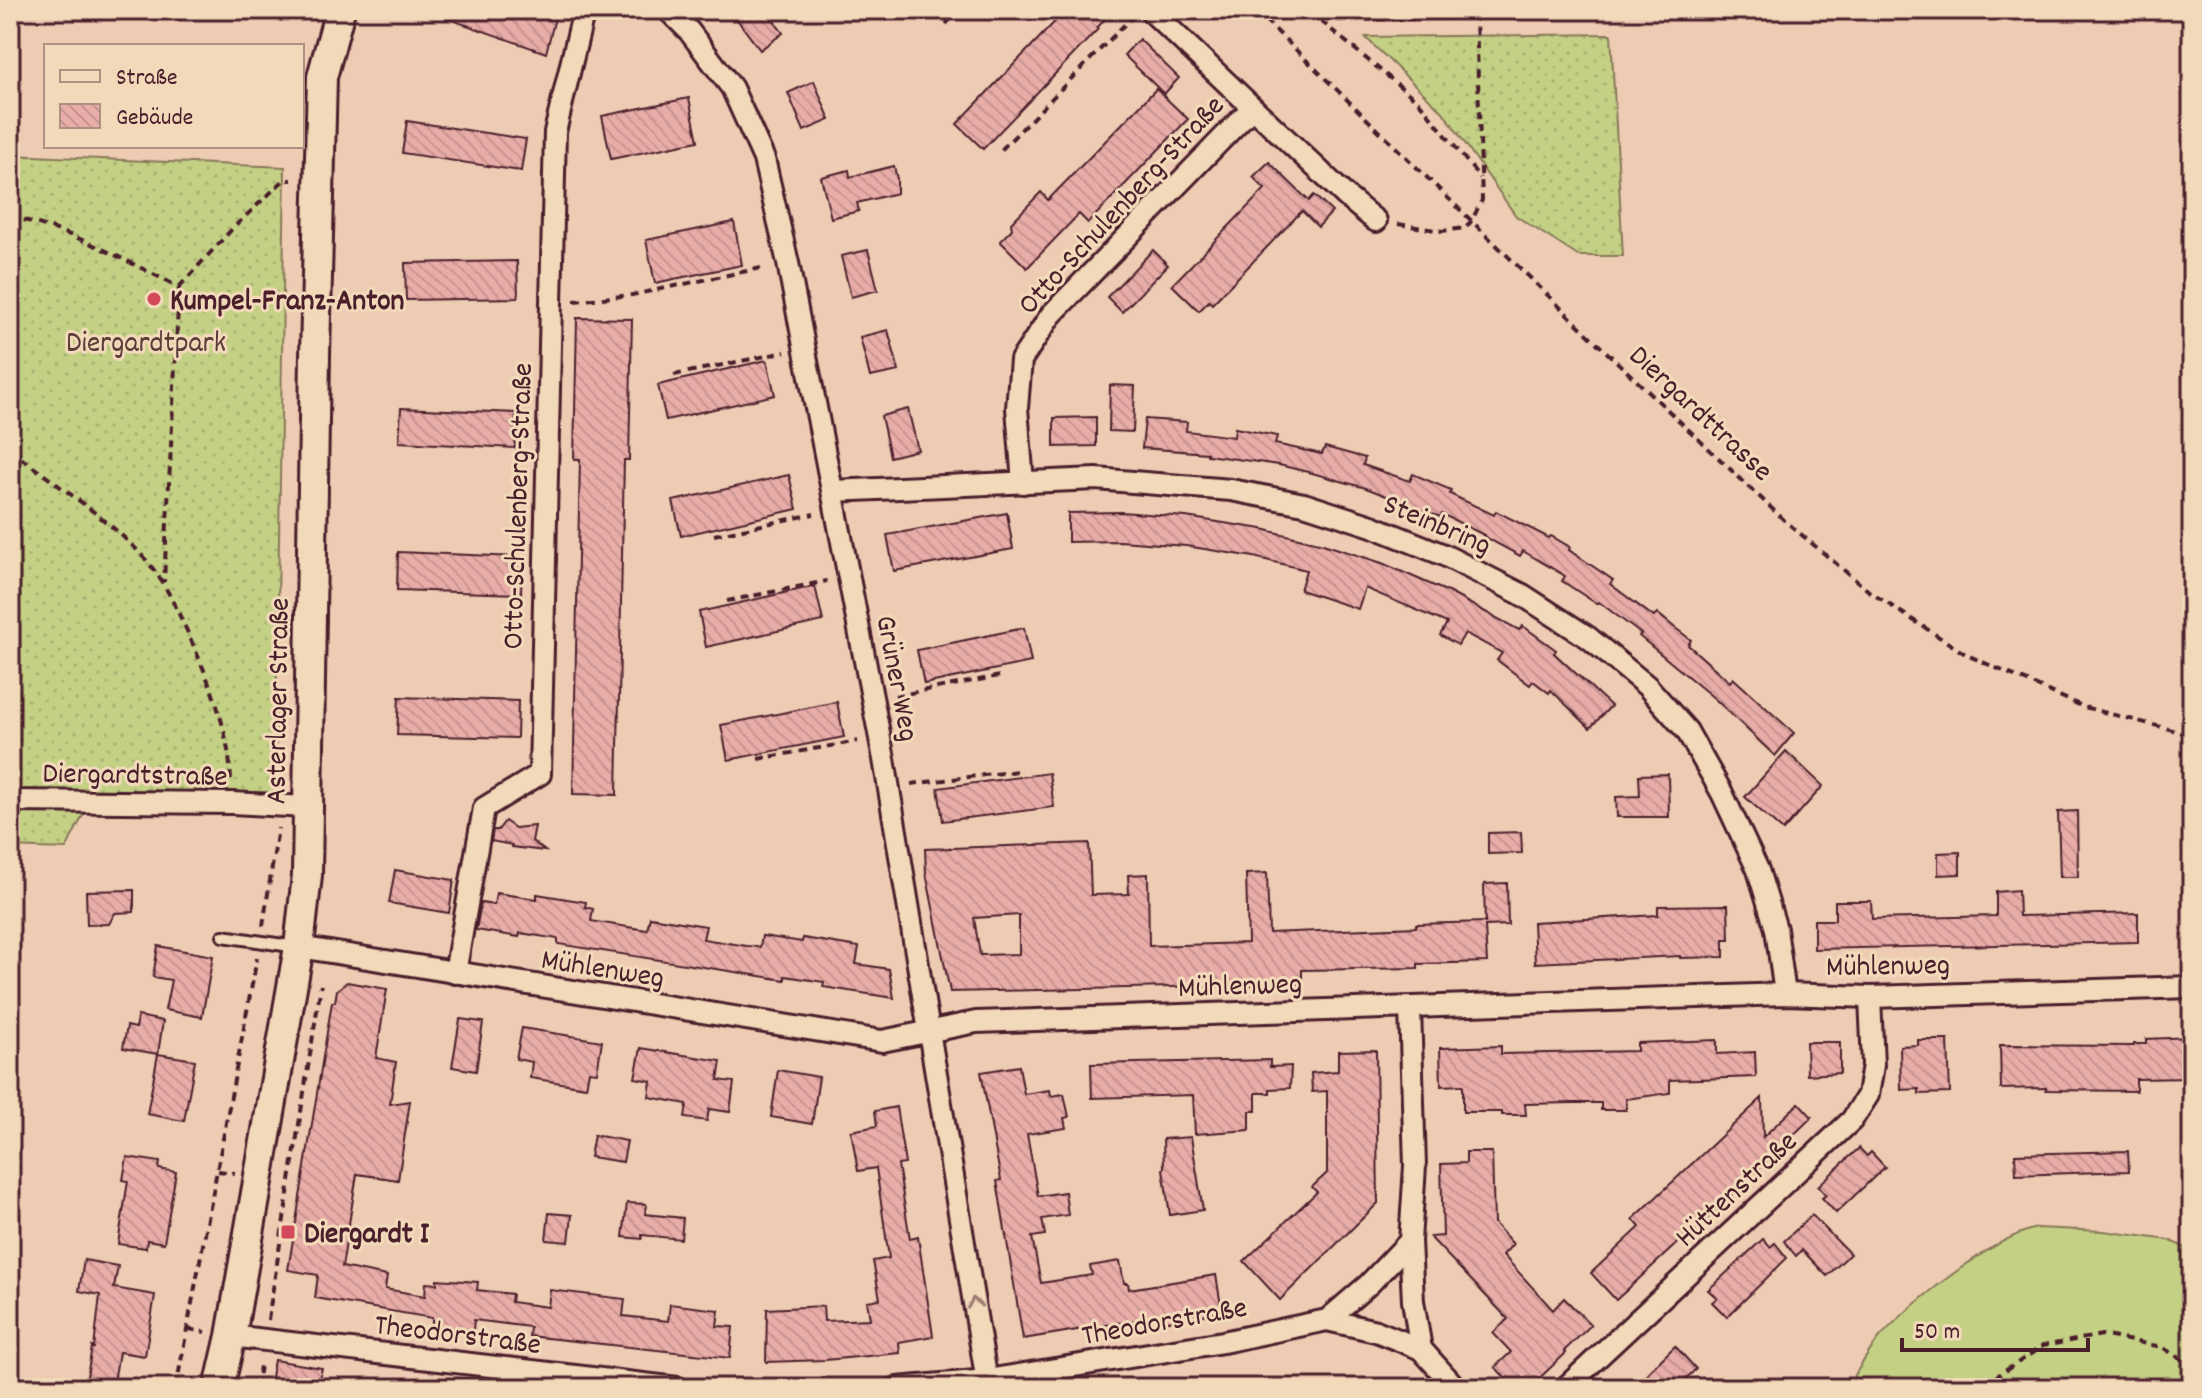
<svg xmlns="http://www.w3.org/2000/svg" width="2202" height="1398" font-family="Dekko,sans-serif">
<defs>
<pattern id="grass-dots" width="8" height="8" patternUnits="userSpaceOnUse" patternTransform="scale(2)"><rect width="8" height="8" fill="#c4d185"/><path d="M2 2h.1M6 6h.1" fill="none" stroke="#aab373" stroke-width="1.8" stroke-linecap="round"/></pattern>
<pattern id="building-back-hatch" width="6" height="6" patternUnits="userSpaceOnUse" patternTransform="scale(2)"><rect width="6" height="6" fill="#e8ada8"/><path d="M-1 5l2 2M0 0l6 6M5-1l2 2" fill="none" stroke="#c89491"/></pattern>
</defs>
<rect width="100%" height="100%" fill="#eeccb4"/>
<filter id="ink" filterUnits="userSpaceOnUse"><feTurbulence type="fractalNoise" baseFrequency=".0125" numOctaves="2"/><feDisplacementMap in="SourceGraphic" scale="16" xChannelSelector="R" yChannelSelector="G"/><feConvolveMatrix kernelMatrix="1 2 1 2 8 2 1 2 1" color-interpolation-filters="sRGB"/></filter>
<g filter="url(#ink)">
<g fill="url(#grass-dots)" stroke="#877858" stroke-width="2">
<polygon points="1611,34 1623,256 1578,256 1516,216 1443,112 1365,37"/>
<polygon points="10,155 285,167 275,792 95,791 66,849 10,847"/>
</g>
<path fill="#c4d185" stroke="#877858" stroke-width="2" d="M2037,1228l66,3 66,9 23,11v137h-345c11,-17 21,-37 34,-52 31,-33 112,-99 156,-108z"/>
<g fill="url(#building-back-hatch)" stroke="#4a1f2b" stroke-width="2" fill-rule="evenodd">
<polygon points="433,10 530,10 555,18 546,53 432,13"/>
<polygon points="730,10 766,10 783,33 760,50"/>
<polygon points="1066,10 1113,10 1097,28 1098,29 983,149 957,124"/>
<polygon points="1139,39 1179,78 1164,94 1124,55"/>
<polygon points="814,81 830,120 804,131 788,93"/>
<polygon points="1156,89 1188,119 1088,223 1079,214 1027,268 1000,241 1012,229 1011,223 1041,192 1048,200"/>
<polygon points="689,98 698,141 611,159 602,116"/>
<polygon points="407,121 526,139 521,171 402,153"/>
<polygon points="1269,162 1309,201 1314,195 1332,212 1318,227 1302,211 1212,304 1209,301 1199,311 1172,285 1265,189 1253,177"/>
<polygon points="894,166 897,179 897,193 857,203 859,211 831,218 821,177 849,170 850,177"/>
<polygon points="734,222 742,265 655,283 646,240"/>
<polygon points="868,250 878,290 851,297 841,256"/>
<polygon points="1153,250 1168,265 1122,312 1107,297"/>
<polygon points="517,261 518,298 406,300 405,263"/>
<polygon points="577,318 632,319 629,460 624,460 617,795 573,794 580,459 574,459"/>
<polygon points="888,330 899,371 870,377 860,337"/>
<polygon points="767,360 775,395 666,420 658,385"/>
<polygon points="1110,385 1135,386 1133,432 1109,431"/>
<polygon points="401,408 516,413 515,448 399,442"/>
<polygon points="908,409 918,450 890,457 881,416"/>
<polygon points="1096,417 1096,446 1054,447 1054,418"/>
<polygon points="1145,419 1187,422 1186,431 1234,437 1235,428 1277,436 1275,444 1322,454 1325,447 1365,458 1363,465 1410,481 1413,474 1451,490 1450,494 1494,515 1496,511 1549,538 1551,536 1570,547 1569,550 1613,580 1610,584 1654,617 1657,613 1674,627 1691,640 1688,645 1730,682 1733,678 1794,733 1775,756 1715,699 1639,636 1641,634 1599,602 1597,604 1562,581 1565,576 1523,551 1520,556 1483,536 1484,535 1442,514 1440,517 1366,488 1312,473 1279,465 1207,455 1207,453 1142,448"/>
<polygon points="789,475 797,509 681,536 673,501"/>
<polygon points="1121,512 1186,517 1262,529 1323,544 1382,563 1448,592 1519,630 1523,626 1556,650 1554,653 1611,706 1590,728 1551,690 1549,693 1533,681 1530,685 1497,660 1502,653 1465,633 1458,645 1440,635 1447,623 1365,588 1358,609 1300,590 1306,570 1254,557 1186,546 1120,541 1068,542 1068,513"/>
<polygon points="1007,513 1013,549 894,571 887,535"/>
<polygon points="398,552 522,557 521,594 397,590"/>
<polygon points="815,586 823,621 706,647 699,612"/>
<polygon points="1024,628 1031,662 924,684 917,650"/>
<polygon points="399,697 518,701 517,738 397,735"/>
<polygon points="837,702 844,737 728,760 721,725"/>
<polygon points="1786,751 1823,786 1783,831 1745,797"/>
<polygon points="1049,773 1054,807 943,821 938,788"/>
<polygon points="1668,774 1669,817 1617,817 1616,797 1640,796 1639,775"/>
<polygon points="2077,811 2078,877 2060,877 2058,812"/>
<polygon points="505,821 515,828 535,826 532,841 545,851 512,847 512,845 491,841 493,830 498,830"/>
<polygon points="1521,832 1522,853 1488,854 1488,833"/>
<path d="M1089,843l2,52 38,-1 -1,-19 20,-1 1,72 99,-3 -2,-69 21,-1 2,60 147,-6v-3l69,-2v2l-1,-40 23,-1 1,42 -23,1 2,36 -69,2v4l-116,2v14l-352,8 -24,-119 -1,-24zM1019,915v39l-39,1 -6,-37z"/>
<polygon points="1960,852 1960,874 1938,875 1938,853"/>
<polygon points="395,870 454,880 449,913 389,903"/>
<polygon points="134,890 134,912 115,913 109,924 87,925 86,891"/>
<polygon points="2018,890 2019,916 2138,913 2138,942 1814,949 1814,920 1835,920 1835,901 1871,901 1872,919 1996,916 1996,892"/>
<polygon points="496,893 537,899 537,894 586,902 585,907 593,909 591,921 634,928 647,930 650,917 706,926 703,939 747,946 760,947 762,936 802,942 803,938 859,947 856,964 889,969 894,998 823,987 824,982 785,976 785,980 558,944 558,939 520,933 519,937 476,930 481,903 494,905"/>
<polygon points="1728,905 1729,939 1724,939 1724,957 1680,958 1680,956 1535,963 1533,922 1658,915 1658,906"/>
<polygon points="158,946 213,956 202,1017 165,1010 171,980 153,977"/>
<polygon points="347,982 387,989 376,1058 396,1062 390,1104 410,1101 398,1180 357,1174 342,1267 387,1276 385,1289 425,1296 426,1283 437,1284 437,1279 478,1282 477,1290 512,1294 511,1302 548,1307 550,1290 625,1299 623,1316 668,1321 670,1304 719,1310 717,1326 733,1327 730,1358 529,1336 530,1327 474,1320 473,1330 432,1325 432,1318 315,1298 318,1275 288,1270 332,1002 335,1002 337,990"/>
<polygon points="138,1016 163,1021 158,1054 123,1048 127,1026 136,1028"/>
<polygon points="460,1019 483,1022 476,1071 452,1067"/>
<polygon points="522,1028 602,1041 597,1072 589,1071 586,1087 530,1078 532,1062 516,1059"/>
<polygon points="2192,1037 2192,1078 2136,1079 2136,1091 2046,1090 2046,1088 2001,1089 2000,1045 2134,1046 2134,1044 2146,1044 2146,1039"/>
<polygon points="1717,1040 1717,1054 1755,1052 1756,1077 1670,1080 1670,1093 1626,1099 1626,1110 1601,1110 1601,1103 1574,1103 1525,1104 1526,1115 1502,1115 1502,1112 1463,1112 1463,1085 1441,1086 1440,1048 1501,1046 1501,1054 1637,1051 1637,1043"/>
<polygon points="1918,1040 1948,1040 1950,1093 1919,1094 1919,1089 1901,1090 1900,1046 1918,1045"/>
<polygon points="1806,1042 1840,1042 1840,1073 1807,1075"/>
<polygon points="641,1048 721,1061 718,1080 734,1082 730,1112 709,1109 707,1121 685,1118 687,1104 649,1097 651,1081 635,1078"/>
<polygon points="1376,1050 1378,1203 1280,1300 1244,1261 1317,1192 1312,1187 1327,1173 1327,1091 1312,1092 1311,1073 1338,1071 1338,1051"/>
<polygon points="158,1054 195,1060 184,1121 147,1114"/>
<polygon points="1270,1060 1270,1067 1291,1066 1290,1088 1270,1089 1270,1093 1256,1093 1256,1111 1250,1111 1250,1130 1195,1134 1193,1095 1092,1098 1091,1064"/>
<polygon points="1019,1066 1024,1094 1050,1090 1051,1096 1064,1094 1069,1117 1064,1118 1066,1128 1027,1134 1038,1196 1065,1192 1068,1215 1042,1219 1045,1235 1032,1237 1041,1283 1092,1275 1090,1266 1120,1261 1124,1283 1128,1283 1129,1289 1216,1275 1222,1312 1162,1322 1161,1316 1023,1339 997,1181 1001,1180 981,1072"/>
<polygon points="778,1070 819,1077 812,1124 771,1117"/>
<polygon points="1762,1098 1763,1137 1799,1103 1812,1117 1686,1239 1684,1237 1616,1300 1591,1273 1640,1227 1633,1219"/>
<polygon points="896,1107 905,1164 898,1165 910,1239 918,1237 933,1336 899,1342 900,1353 825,1360 766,1362 767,1309 823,1306 824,1321 870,1319 867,1301 880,1299 873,1261 889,1258 876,1168 858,1171 851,1131 877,1126 875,1111"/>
<polygon points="594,1135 627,1141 623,1162 590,1157"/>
<polygon points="1191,1137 1203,1210 1170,1215 1163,1169 1164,1168 1163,1139"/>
<polygon points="1859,1148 1867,1156 1871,1152 1885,1167 1836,1213 1822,1198 1826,1195 1818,1186"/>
<polygon points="2128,1151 2129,1171 2016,1175 2015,1154"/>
<polygon points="1466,1152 1492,1152 1494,1223 1513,1244 1503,1255 1553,1310 1564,1298 1591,1325 1564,1351 1566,1353 1529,1388 1515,1388 1495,1367 1511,1352 1493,1333 1508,1319 1430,1237 1443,1236 1441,1164 1466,1163"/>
<polygon points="127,1157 160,1162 159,1169 176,1172 164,1243 147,1240 146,1248 118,1244 128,1181 123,1180"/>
<polygon points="627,1203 646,1204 645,1214 683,1218 681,1239 642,1235 642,1239 623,1237"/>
<polygon points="549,1213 572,1215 569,1242 546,1240"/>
<polygon points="1812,1215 1850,1254 1827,1276 1802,1250 1796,1256 1784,1241"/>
<polygon points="1763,1239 1770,1247 1775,1243 1787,1258 1727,1317 1712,1302 1717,1298 1708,1290"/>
<polygon points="84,1260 118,1266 114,1288 155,1295 145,1356 119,1352 113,1388 85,1388 92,1347 94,1348 100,1295 79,1291"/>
<polygon points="1675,1346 1696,1369 1676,1388 1632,1388"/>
<polygon points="274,1360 322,1368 317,1388 269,1388"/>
</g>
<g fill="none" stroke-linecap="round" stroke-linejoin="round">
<defs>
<polyline id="service" points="223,936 297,947"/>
<g id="minor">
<polyline points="668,10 689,31 732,88 764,159 788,263 884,759 988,1388"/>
<polyline points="1150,10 1347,197 1376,221"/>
<polyline points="1023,483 1017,408 1021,360 1051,315 1252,108"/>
<polyline points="833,491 1096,479 1231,490 1304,504 1372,526 1444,555 1521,594 1589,638 1647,686 1687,731 1722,793 1758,870 1776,929 1785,994"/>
<polyline points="10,801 232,803 307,807"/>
<polyline points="299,947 882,1041 976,1022 1785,994 1870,997 2192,987"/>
<polyline points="455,973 484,808 540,774 555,132 584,10"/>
<polyline points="1410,1241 1413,1301 1421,1349"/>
<polyline points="1327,1320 1376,1331 1421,1349 1456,1388"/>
<polyline points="231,1336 678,1388"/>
<polyline points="897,1388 987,1380 1223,1342 1327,1320 1369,1284 1410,1241 1415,1166 1410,1008"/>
<polyline points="1565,1388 1852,1120 1868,1095 1873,1065 1870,997"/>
</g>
<polyline id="secondary" points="219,1388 231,1336 299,947 307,875 315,355 322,77 340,10"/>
</defs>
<use href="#service" stroke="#4a1f2b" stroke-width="16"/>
<use href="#minor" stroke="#4a1f2b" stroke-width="26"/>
<use href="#secondary" stroke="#4a1f2b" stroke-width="34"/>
<g stroke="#4a1f2b" stroke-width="4" stroke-dasharray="8 6" stroke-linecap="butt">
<polyline points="1255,10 1598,344 1784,520 1870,592 1967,655 2084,707 2192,735"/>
<polyline points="1310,10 1335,20 1597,16 1601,10"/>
<polyline points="1310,12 1420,103 1480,178"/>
<polyline points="946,24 959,10"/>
<polyline points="1001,150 1132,17"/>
<path d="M10,217c61,12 114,43 169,70l-15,295"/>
<polyline points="1398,224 1442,231 1466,228 1472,220 1482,200 1476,18"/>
<polyline points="179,287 233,228 284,180 292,180"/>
<polyline points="574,301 632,295 766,267"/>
<polyline points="674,375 785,352"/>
<path d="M10,450c44,33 92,64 130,103 23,25 33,48 47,78 22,49 43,99 44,152"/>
<polyline points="714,535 814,514"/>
<polyline points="727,601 827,581"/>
<polyline points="895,696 1005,675"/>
<polyline points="758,759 858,741"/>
<polyline points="911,784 1018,771"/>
<polyline points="263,926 278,828"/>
<polyline points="218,1171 235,1173"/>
<polyline points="268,1320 321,985"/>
<polyline points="188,1329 205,1332"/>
<polyline points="176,1388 257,958"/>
<polyline points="256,1388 261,1361"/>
<polyline points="1984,1388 1991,1380 2043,1346 2102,1335 2162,1347 2192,1366"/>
</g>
<use href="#service" stroke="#f1d9b9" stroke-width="10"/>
<use href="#minor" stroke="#f1d9b9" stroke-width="20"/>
<use href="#secondary" stroke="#f1d9b9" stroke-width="28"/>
</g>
<defs><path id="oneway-chevron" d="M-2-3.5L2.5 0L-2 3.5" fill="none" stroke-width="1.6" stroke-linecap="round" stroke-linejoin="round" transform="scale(2)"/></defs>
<use stroke="#9e7c72" href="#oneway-chevron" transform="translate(974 1303) rotate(-99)"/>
</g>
<g fill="#d1495b" stroke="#f1d9b9" stroke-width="3">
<circle cx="154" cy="299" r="8"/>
<rect x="280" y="1224" width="16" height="16" rx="4"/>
</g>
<g text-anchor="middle" stroke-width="6" stroke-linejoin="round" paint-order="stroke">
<g font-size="30" fill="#4a1f2b" stroke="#f1d9b9">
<text transform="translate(1120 204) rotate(-47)" y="10">Otto-Schulenberg-Straße</text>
<text transform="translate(1702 412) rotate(43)" y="10">Diergardttrasse</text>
<text transform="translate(516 506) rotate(-88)" y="10">Otto-Schulenberg-Straße</text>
<text transform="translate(1438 523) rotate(23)" y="10">Steinbring</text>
<text transform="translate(899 678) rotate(79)" y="10">Grüner Weg</text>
<text transform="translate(276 701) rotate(-89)" y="10">Asterlager Straße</text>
<text transform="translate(135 773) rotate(1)" y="10">Diergardtstraße</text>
<text transform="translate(1888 964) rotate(-1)" y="10">Mühlenweg</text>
<text transform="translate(603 967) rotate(9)" y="10">Mühlenweg</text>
<text transform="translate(1240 984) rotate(-2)" y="10">Mühlenweg</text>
<text transform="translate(1735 1188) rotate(-43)" y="10">Hüttenstraße</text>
<text transform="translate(1164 1320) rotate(-10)" y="10">Theodorstraße</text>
<text transform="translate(458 1333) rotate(7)" y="10">Theodorstraße</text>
</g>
<g font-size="30" font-weight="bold" fill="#4a1f2b" stroke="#f1d9b9" text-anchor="start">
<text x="170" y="309">Kumpel-Franz-Anton</text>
<text x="304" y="1242">Diergardt I</text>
</g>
<g font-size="30" fill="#5c3a38" stroke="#f1d9b9">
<text x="146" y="351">Diergardtpark</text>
</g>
</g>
<rect width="2202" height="1398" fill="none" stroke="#f1d9b9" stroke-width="40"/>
<rect x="20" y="20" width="2162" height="1358" fill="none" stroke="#4a1f2b" stroke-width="3" filter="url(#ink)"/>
<rect x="44" y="44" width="260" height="104" fill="#f1d9b9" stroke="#ae8f80" stroke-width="2"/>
<rect x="60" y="70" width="40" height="12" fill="#f1d9b9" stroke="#ae8f80" stroke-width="2"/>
<text x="116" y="84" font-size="24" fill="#4a1f2b">Straße</text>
<rect x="60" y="104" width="40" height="24" fill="url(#building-back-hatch)" stroke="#ae8f80" stroke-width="2"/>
<text x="116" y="124" font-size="24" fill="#4a1f2b">Gebäude</text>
<path d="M1902 1338v12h186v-12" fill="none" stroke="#4a1f2b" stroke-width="4"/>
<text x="1914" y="1338" font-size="24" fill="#4a1f2b" stroke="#f1d9b9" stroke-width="6" paint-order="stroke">50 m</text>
</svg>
